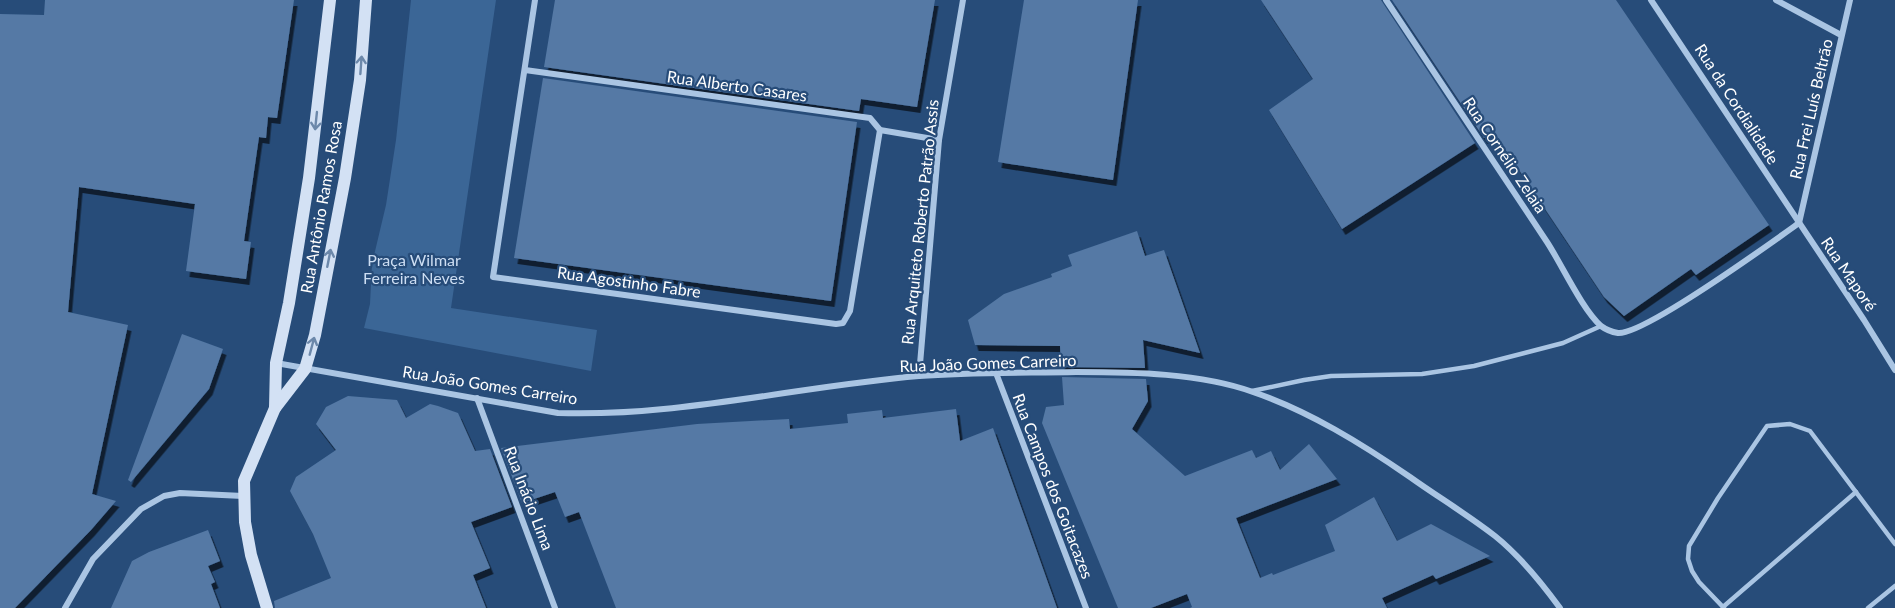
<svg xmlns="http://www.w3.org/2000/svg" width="1895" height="608" font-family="Lato,sans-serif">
<defs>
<filter id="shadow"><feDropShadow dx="3.5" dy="6" stdDeviation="0" flood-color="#0009"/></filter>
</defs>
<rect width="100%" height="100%" fill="#274c79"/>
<polygon fill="#3b6696" points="411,0 496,0 451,308 597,330 591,371 364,328 370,304 372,264 386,205 396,140"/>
<g fill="#5479a5" filter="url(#shadow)">
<polygon points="45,0 294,0 277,118 268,117 266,138 259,137 244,241 251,242 246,279 186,271 195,204 79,187 68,312 128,325 92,494 116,501 91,530 15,608 0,608 0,14 44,15"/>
<polygon points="555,0 935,0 917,107 861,99 859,111 544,67"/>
<polygon points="1024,0 1138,0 1113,180 998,162"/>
<polygon points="1261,0 1381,0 1475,143 1342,229 1269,110 1313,79"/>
<polygon points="1392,0 1616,0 1769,225 1696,275 1691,269 1624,316 1604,297 1493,131 1484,138"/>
<polygon points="543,78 857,122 831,301 514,258"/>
<polygon points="1137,231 1145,256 1164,250 1200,353 1143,340 1145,368 1061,367 1060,346 975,345 968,320 1004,294 1052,277 1051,274 1072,266 1068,255"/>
<polygon points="182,334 223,349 209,389 131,482 128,480"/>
<polygon points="1062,377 1146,379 1148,401 1132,429 1185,476 1252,450 1256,458 1271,451 1280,470 1309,444 1337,479 1236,518 1260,578 1272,573 1273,575 1335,551 1325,525 1374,497 1397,541 1431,524 1490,556 1436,579 1433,575 1382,598 1387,608 1190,608 1192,607 1187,594 1151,608 1118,608 1042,423 1046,407 1064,405"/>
<polygon points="348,396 397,400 406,418 430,404 438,406 458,413 475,451 490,449 512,507 471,522 490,568 473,575 486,608 275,608 274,601 331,578 313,534 290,491 296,477 336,450 316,424 326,407"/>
<polygon points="956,409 960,441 993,428 1057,608 616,608 579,512 565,517 555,492 522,503 501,448 697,424 789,419 790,429 848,423 847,414 882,410 883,418"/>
<polygon points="208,530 220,561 208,566 215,582 211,584 220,608 111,608 132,561 149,552"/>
</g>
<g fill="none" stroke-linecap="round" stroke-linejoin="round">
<g stroke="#aac5e3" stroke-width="4.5">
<polyline points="1252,391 1304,380 1331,376 1422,374 1474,366 1563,343 1601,326"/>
<polyline points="1723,607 1856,492"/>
<polyline points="1724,608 1699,582 1692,571 1688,559 1689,546 1718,498 1767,426 1790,424 1810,431 1895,544"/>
<polyline points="1868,608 1895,586"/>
</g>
<g stroke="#aac5e3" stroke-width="6">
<polyline points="535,0 493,277 836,324 843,323 850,311 880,130"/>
<path d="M1386,0c54,81 107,161 161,242 15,23 35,67 54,84 4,3 11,6 17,7 26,2 153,-90 181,-110"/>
<polyline points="1651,0 1864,320 1895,370"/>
<polyline points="1776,0 1841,35"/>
<polyline points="525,70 870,118 880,130 939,140"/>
<polyline points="1799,223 1850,0"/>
<path d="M276,363l282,50c122,4 241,-27 361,-37 52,-4 105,-3 157,-4 57,0 124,1 177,20 56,19 109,52 157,85 28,20 58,38 85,59 25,20 46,46 65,72"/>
<polyline points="996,373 1086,608"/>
<polyline points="919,376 939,140 963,0"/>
<polyline points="477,398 555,608"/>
<polyline points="65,608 93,559 141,509 164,496 180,493 243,496"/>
</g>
<g stroke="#d3e1f4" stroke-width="12">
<polyline points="275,408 276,363 289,303 309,178 330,0"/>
<polyline points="267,608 251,555 245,522 244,481 275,408 305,369 315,335 345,178 360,80 366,0"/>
</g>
</g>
<defs><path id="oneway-shaft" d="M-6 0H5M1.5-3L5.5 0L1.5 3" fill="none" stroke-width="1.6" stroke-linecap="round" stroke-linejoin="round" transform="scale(1.5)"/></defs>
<g stroke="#6c88aa">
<use href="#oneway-shaft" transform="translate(361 65) rotate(-86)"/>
<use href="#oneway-shaft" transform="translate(316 121) rotate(96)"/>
<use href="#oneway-shaft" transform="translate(329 258) rotate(-79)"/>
<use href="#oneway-shaft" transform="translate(312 346) rotate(-75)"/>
</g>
<g text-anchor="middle" stroke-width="4.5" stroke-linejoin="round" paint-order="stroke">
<g font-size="16" fill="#fff" stroke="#274c79">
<text transform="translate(737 86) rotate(8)" y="6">Rua Alberto Casares</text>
<text transform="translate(1737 104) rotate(57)" y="6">Rua da Cordialidade</text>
<text transform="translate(1811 109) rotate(-77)" y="6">Rua Frei Luís Beltrão</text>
<text transform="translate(1505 155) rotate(56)" y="6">Rua Cornélio Zelaia</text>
<text transform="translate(321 207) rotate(-80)" y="6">Rua Antônio Ramos Rosa</text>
<text transform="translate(920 222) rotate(-84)" y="6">Rua Arquiteto Roberto Patrão Assis</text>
<text transform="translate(1849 274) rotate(56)" y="6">Rua Maporé</text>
<text transform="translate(629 282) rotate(8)" y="6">Rua Agostinho Fabre</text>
<text transform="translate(988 363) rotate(-2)" y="6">Rua João Gomes Carreiro</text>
<text transform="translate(490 385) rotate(9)" y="6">Rua João Gomes Carreiro</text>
<text transform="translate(1053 486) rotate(69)" y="6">Rua Campos dos Goitacazes</text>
<text transform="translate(529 498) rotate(69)" y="6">Rua Inácio Lima</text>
</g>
<g font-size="16" fill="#cddef3" stroke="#274c79">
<text x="414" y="266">Praça Wilmar<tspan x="414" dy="18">Ferreira Neves</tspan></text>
</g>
</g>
</svg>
